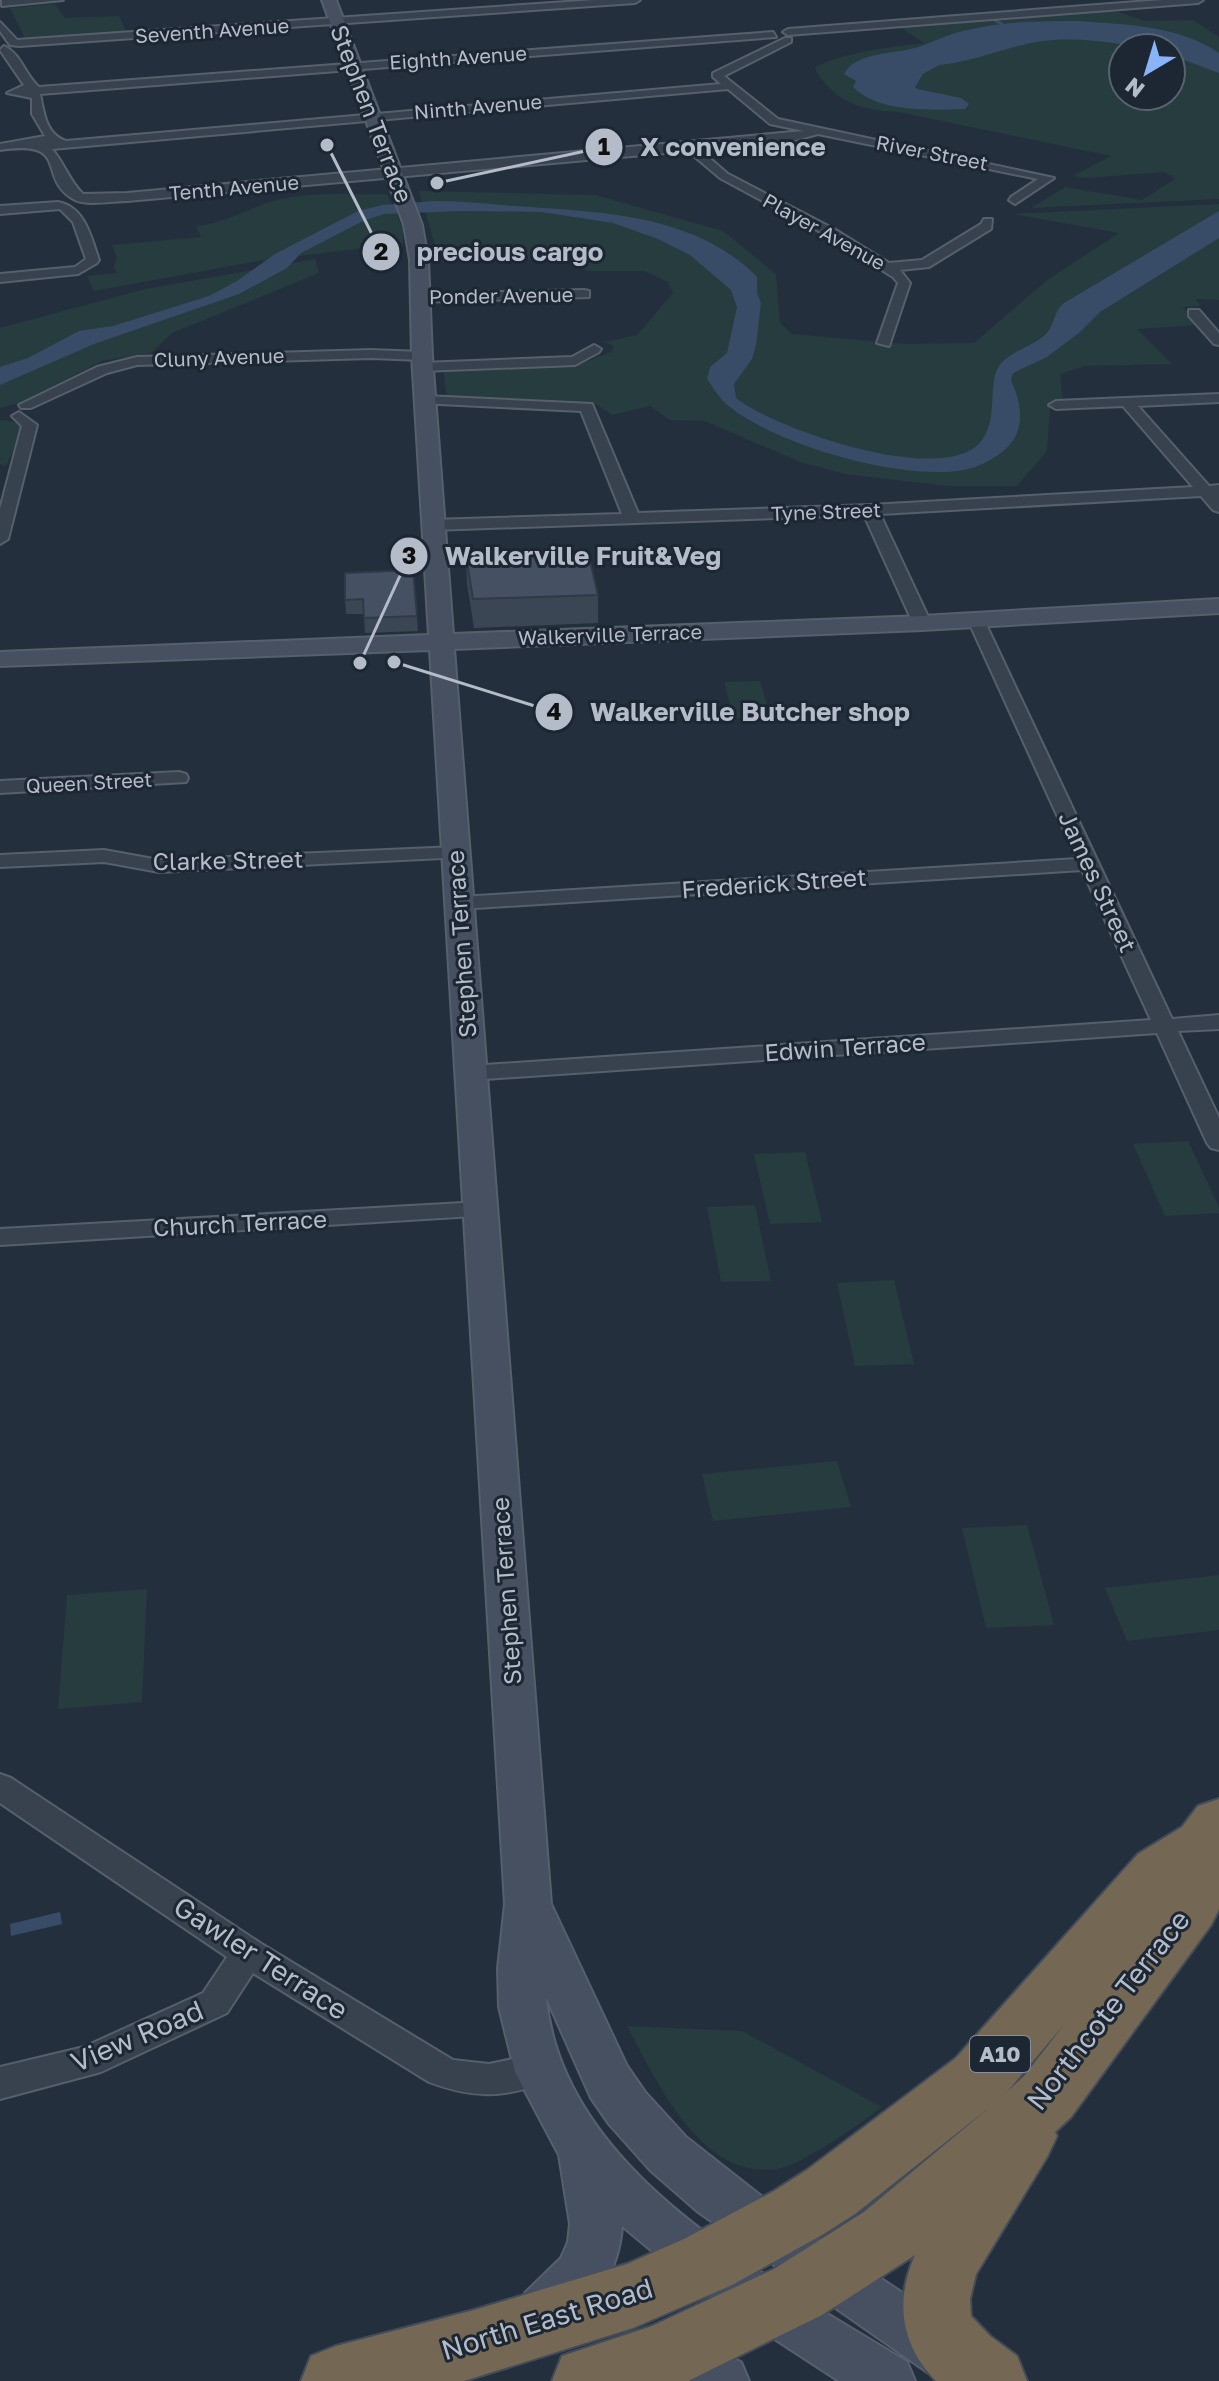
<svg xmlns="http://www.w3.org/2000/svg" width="1219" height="2381" font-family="'Golos Text',sans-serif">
<rect width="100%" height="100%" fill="#242f3e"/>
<g fill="#263c3f" fill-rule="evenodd">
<polygon points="55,4 65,18 119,16 127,33 26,40 10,8"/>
<path d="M1110,9l35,12 48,-1 26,17v162l-188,9 34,-21 77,13 33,-21 -10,-7 -80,6 -12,-2 38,-20 -212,-44c-31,-2 -53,-5 -74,-29 -5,-6 -8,-9 -10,-16 34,-16 72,-19 109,-24l-29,-19zM1123,48h48v48h-48z"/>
<polygon points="419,191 595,195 723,231 776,274 780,323 792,334 905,344 974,343 1046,281 1119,233 1013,214 1219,204 1219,300 1196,299 1200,306 1183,307 1198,325 1137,329 1172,364 1085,366 1060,374 1063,399 1059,409 1050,409 1047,451 1017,486 948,486 845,474 800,462 705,421 670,420 650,406 612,415 596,404 447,398 443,368 580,364 611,352 614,346 605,342 637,335 673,293 668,282 644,271 589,271 557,259 440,262"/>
<path d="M387,194l16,34v15l-150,19 -159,29 -7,-15 30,-3 -3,-6 3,-10 -5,-12 89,-8 -5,-11c29,-2 51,-18 78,-25 35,-10 77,-6 113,-7z"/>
<polygon points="315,259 319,273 172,333 151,353 102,361 19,403 0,408 0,328 145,289"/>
<polygon points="4,420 20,423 21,433 6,466 0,464 0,421"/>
<polygon points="760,681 771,717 734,718 724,682"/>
<polygon points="1188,1141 1219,1207 1219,1213 1165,1216 1133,1144"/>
<polygon points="805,1152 822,1222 770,1224 754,1154"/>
<polygon points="755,1205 771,1281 721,1282 707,1207"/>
<polygon points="894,1280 914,1364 855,1366 837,1283"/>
<polygon points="837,1461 851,1507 713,1521 702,1474"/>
<polygon points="1027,1525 1054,1625 986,1628 962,1528"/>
<polygon points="1219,1575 1219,1630 1127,1641 1105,1588"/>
<polygon points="147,1589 142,1702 58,1709 67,1595"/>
<path d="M627,2026l115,5 140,76c-20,16 -82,59 -105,62 -77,11 -120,-88 -150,-143z"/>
</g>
<g fill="#394c67">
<path d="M1079,21c49,4 99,4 140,32v20l-48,-18v-7c-40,0 -77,-11 -117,-8 -39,2 -76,22 -115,25l-16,9 -8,13 2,2 44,9 8,6 -4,5c-35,1 -86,4 -112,-22l3,-6 -12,-7c11,-21 46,-20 67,-25 18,-4 33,-14 52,-18 38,-10 77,-10 116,-10z"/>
<path d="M434,201c23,0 45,2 68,4 86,7 190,5 255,72v16l4,10 -5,42 -4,14 -18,25 2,14c39,31 211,91 246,42 14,-19 8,-43 13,-65 6,-23 36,-26 51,-41 9,-10 7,-22 18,-31l155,-92v27l-119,74 -20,20 -33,25 -34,16 -2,7c11,25 16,53 -9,72 -12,9 -23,15 -38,18 -62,11 -185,-24 -234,-63 -10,-7 -16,-18 -23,-28l3,-12 17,-14 10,-46 -6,-17 -41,-35 -32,-16 -45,-16 -71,-11 -82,-1 -76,3 -21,7 -62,32 -14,15 -48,26 -145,50 -94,41v-18l28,-9 51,-27 34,-5 96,-30 28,-15 38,-27 83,-43 25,-6z"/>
<polygon points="60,1912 62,1924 11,1936 10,1924"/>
</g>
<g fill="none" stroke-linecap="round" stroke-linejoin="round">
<polyline stroke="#394c67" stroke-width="3" points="992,19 1002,24"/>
<defs>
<g id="street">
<polygon points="2,0 63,0 2,6"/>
<polygon points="595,0 640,0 635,3 19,46 10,45 0,31 0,22 17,40"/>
<polygon points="1162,0 1203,0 1198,3 788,35 783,32 788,29"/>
<path d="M773,32l3,5 -736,57c4,18 5,40 26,47l655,-57 -8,-7v-4l72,-35h6v4l-67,34 54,43 276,59 -39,26 -6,-4 2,-3 27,-18 -220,-45 -26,7 -92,9 28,24 106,55 55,34 33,-3 59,-36 3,-5h8l-1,10 -62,38 -29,3 10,13 -21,63 -12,-3 21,-60 -5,-6 -67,-42 -106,-57 -32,-27 -561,50c-13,0 -40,5 -52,-1 -40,-21 -2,-61 -75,-50v-6l45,-8 -13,-22v-16l-25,-5 17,-8 -24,-35 4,-4c17,8 21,29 35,41zM728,89l42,35 34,7 -677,62 -44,1c-14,-13 -18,-30 -31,-45z"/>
<path d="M58,202c27,5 33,35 41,58l-2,3 -19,11 -78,8v-8l75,-7 11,-8 -13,-37 -13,-13 -60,5v-8z"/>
<polygon points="584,290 589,291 589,297 419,302 412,298 419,294"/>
<polygon points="1189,310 1199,310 1219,333 1219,345 1214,344 1189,316"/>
<polygon points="594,345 601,349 599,352 575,365 422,371 415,367 422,363 572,357"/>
<polygon points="371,350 422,352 429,356 422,360 371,358 137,365 107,373 31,408 21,408 19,405 97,367 137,357"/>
<polygon points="1219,394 1219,402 1138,406 1209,486 1219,485 1219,512 1213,510 1201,496 880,514 931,623 922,628 913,623 864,515 433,530 425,525 433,520 622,514 581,411 420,403 420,397 425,396 592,404 638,513 870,505 1193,487 1123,406 1056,409 1049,405 1056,401"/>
<polygon points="19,412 37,425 8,539 0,544 0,509 22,426 12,416"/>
<polygon points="976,615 984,620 1172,1019 1219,1015 1219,1029 1178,1031 1219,1118 1219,1150 1211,1148 1207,1143 1157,1033 471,1080 463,1078 460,1073 463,1068 471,1066 1151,1020 1082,870 460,909 450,903 460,897 1077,859 968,620"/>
<polygon points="179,772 186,774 188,778 186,782 0,793 0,781"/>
<polygon points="456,847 463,849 466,853 463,857 159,872 104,862 0,867 0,855 104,850 159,860"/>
<polygon points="481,1202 490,1205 493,1210 490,1215 0,1245 0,1229"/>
<path d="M0,1774l11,4 249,165 193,117 36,4 48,-10 12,5 5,11 -5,11c-45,17 -75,18 -120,1l-176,-109 -26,40 -126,59 -101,27v-32l84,-20 119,-54 24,-36 -227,-154z"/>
</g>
<g id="secondary">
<path d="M322,0h14l86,225 6,35 4,96 21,278 469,-18 297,-17v14l-297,17 -468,19 97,1255 76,162 18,26 41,45 98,77 222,148 8,19h-74l-243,-170 -47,-41 -41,-46 -18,-26 -45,-101c16,177 227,282 361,365l8,19h-76l-141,-92 -76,-63c-3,48 -33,93 -78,111l-19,-8 -8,-18 8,-18 36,-35 7,-16 2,-18 -11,-69 -44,-83 -16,-65 -1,-39 7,-64 -75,-1254 -430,16v-14l429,-17 -17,-279 -2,-96 -6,-35z"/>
<polygon points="651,2345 722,2354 741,2362 749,2381 627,2381 624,2372 632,2353"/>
</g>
<path id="highway" d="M1219,1799v110l-8,16 -140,192 -16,15 2,4 -10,21 -71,117 -6,25 1,17 19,20 27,20 10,25h-91c-36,-37 -41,-80 -21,-126l-93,60 -134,66h-136l10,-25 90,-30 122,-57 90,-57 126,-105 -135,107 -33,21 -90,50 -99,43 -169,53h-163l10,-25 25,-10 138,-36 153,-46 57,-25 90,-48 33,-21 149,-112 182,-204 44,-27 16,-21zM1066,2022l-41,53 -18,17z"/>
</defs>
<use href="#street" stroke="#565f6c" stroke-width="4"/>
<use href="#secondary" stroke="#565f6c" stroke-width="4"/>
<use href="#highway" stroke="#434c59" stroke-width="4"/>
<use href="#street" fill="#38414e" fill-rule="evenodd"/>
<use href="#secondary" fill="#465061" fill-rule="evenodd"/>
<use href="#highway" fill="#746855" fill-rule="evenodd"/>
</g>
<g fill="#3b4654">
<polygon points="466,556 598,595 598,623 474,628 467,584"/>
<polygon points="413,570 418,631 365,633 364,614 346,614 345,600"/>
</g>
<g fill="#455162" stroke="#303945" stroke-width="2">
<polygon points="588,552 598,595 473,599 466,556"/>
<polygon points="413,570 417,616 364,618 363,599 345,600 345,573"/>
</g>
<g text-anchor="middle" stroke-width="6" stroke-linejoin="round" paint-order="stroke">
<g font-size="20" fill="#b4bcc9" stroke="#1d2633">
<text transform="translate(212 31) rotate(-4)" y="7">Seventh Avenue</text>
<text transform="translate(458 58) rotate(-4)" y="7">Eighth Avenue</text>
<text transform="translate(478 107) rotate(-5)" y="7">Ninth Avenue</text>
<text transform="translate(932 153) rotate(11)" y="7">River Street</text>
<text transform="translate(234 188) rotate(-5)" y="7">Tenth Avenue</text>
<text transform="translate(824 232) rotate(29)" y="7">Player Avenue</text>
<text transform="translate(501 296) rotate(-1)" y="7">Ponder Avenue</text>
<text transform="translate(219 358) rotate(-2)" y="7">Cluny Avenue</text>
<text transform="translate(826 512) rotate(-2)" y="7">Tyne Street</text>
<text transform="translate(610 635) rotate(-2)" y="7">Walkerville Terrace</text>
<text transform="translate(89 783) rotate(-3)" y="7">Queen Street</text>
</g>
<rect fill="#1d2633" stroke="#878f9c" stroke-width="2" x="970" y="2036" width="60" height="36" rx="6"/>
<g font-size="22" font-weight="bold" fill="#b4bcc9">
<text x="1000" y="2062">A10</text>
</g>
<g font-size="24" fill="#b4bcc9" stroke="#1d2633">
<text transform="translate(371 114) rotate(69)" y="8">Stephen Terrace</text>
<text transform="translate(228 861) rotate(-1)" y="8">Clarke Street</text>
<text transform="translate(1097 882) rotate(65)" y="8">James Street</text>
<text transform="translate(774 884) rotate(-4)" y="8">Frederick Street</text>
<text transform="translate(462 944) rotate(-94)" y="8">Stephen Terrace</text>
<text transform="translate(845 1048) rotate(-4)" y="8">Edwin Terrace</text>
<text transform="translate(240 1224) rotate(-3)" y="8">Church Terrace</text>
<text transform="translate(507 1591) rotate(-94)" y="8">Stephen Terrace</text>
</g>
<g font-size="28" fill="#b4bcc9" stroke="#1d2633">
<text transform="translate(261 1958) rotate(33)" y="10">Gawler Terrace</text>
<text transform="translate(1108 2010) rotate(-52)" y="10">Northcote Terrace</text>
<text transform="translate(137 2036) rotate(-23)" y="10">View Road</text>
<text transform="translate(547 2319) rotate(-17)" y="10">North East Road</text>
</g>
</g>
<path fill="none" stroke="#b4bcc9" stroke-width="3" d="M437 183L604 147M327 145L381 252M360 663L409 556M394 662L554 712"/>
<g fill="#b4bcc9" stroke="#1d2633" stroke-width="3">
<circle cx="437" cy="183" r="8"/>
<circle cx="327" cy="145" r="8"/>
<circle cx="360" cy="663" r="8"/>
<circle cx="394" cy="662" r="8"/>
<circle cx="604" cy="147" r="20"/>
<circle cx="381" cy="252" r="20"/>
<circle cx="409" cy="556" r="20"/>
<circle cx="554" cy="712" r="20"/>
</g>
<g font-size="24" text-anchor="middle" font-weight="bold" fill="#111">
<text x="604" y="155">1</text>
<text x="381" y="260">2</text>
<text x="409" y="564">3</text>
<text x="554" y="720">4</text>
</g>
<g font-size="26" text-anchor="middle" font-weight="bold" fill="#b4bcc9" stroke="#1d2633" stroke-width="6" stroke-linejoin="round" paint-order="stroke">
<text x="733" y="156">X convenience</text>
<text x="510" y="261">precious cargo</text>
<text x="583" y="565">Walkerville Fruit&amp;Veg</text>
<text x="750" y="721">Walkerville Butcher shop</text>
</g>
<g transform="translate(1147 72) rotate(218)"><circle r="38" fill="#1d2633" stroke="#59626f" stroke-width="2"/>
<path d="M0-6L14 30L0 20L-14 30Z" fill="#8ab4f8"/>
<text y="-12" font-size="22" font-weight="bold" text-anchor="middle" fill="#b4bcc9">N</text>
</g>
</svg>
